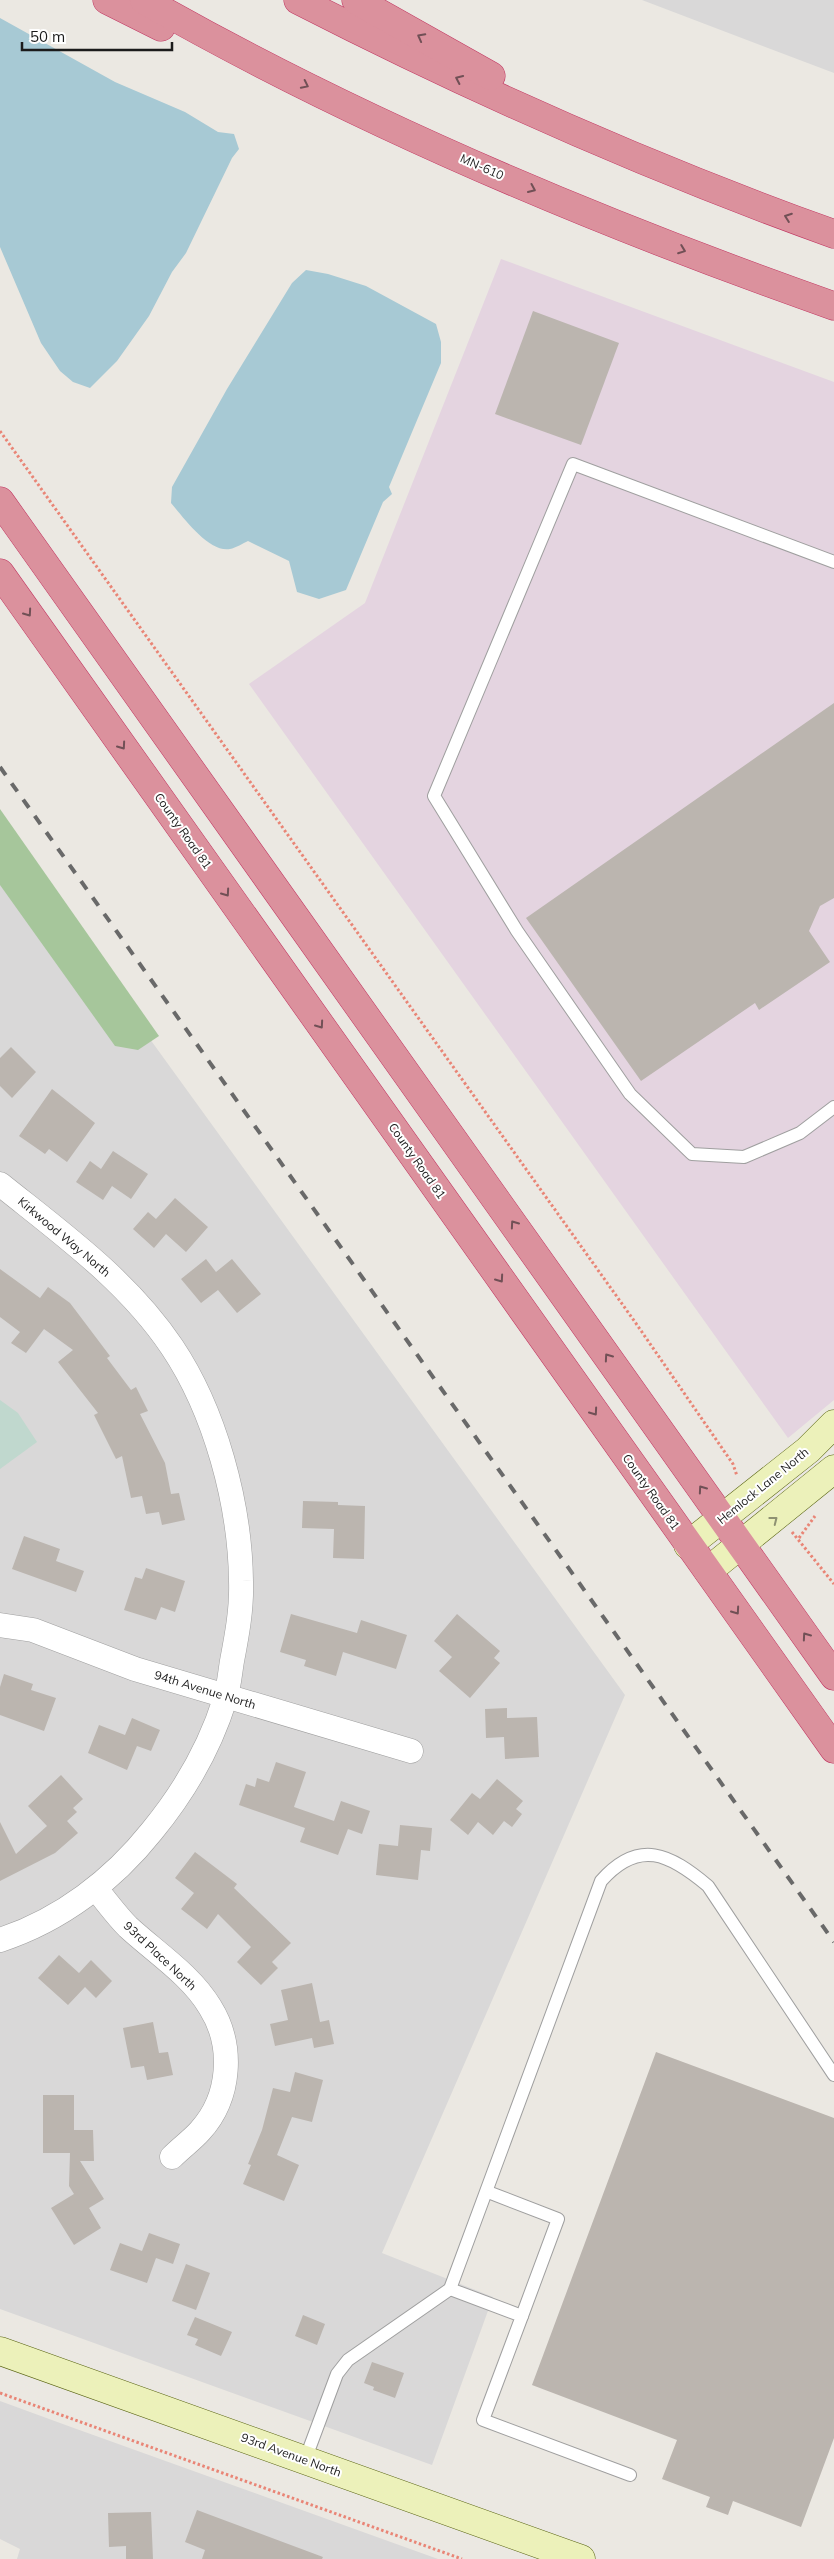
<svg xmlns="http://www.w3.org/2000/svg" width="834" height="2559" font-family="Mulish,sans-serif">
<rect width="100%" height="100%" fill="#ebe8e2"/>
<g fill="#d9d8d8">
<polygon points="642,0 834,0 834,73"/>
<polygon points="0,832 625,1695 382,2253 493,2297 432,2465 0,2309"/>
<polygon points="0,2401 71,2427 438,2559 17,2559 20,2549 0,2539"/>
</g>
<polygon fill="#e4d4e0" points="501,259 834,382 834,1400 788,1438 249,684 365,603"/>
<polygon fill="#a6c69b" points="0,809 159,1036 138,1050 115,1046 0,885"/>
<polygon fill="#c0d8ce" points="0,1400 18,1413 37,1442 0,1469"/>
<g fill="#a7c9d4">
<polygon points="0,18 115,82 185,112 218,132 234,134 239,149 232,158 186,253 172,272 149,316 117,361 90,388 73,382 60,371 41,343 0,247"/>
<path d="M306,270l22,4 38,12 70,38 5,18v21l-52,124 3,7 -9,8 -37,88 -27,9 -22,-7 -8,-31 -41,-20c-5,2 -12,7 -18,8 -21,4 -47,-32 -59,-46l1,-16 55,-98 65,-106z"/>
</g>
<g fill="#bbb5af">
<polygon points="533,311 619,343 581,445 495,414"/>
<polygon points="834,703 834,898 820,906 809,931 830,962 759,1010 755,1003 641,1081 526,918"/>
<polygon points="11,1047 36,1072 12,1098 0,1086 0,1058"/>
<polygon points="52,1089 95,1123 67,1162 49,1149 45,1154 19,1136"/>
<polygon points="113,1151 148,1174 131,1199 112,1186 103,1200 76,1182 90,1161 101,1169"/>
<polygon points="175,1198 208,1227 186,1252 166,1234 154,1248 133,1229 148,1212 156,1219"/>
<polygon points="206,1259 216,1272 232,1259 261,1294 237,1313 218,1290 201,1303 181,1279"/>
<polygon points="0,1269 40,1298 48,1287 70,1303 110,1356 107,1358 131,1390 136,1387 148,1411 140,1414 165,1463 171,1494 179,1493 185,1520 162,1525 159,1512 146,1514 142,1496 131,1498 122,1456 116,1459 94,1415 98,1413 58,1362 73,1350 44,1329 26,1353 11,1343 20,1332 0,1317"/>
<polygon points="303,1501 338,1502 338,1505 365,1506 364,1559 333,1558 334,1529 302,1528"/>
<polygon points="24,1536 60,1549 56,1561 84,1571 76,1592 12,1569"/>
<polygon points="146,1568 185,1581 175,1612 161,1607 156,1620 124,1610 135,1577 142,1579"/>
<polygon points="291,1614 357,1633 361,1620 407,1635 396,1669 343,1652 336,1676 304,1666 306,1660 280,1652"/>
<polygon points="457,1614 500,1651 494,1658 500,1663 470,1698 439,1671 452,1657 434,1641"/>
<polygon points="4,1674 33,1684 31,1690 56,1698 44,1731 0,1715 0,1687"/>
<polygon points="507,1708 507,1718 537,1717 539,1757 505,1759 504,1737 486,1738 485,1709"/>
<polygon points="132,1718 160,1730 151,1751 137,1746 127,1770 88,1753 99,1725 125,1735"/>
<polygon points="276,1762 306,1772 294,1807 334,1821 341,1801 370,1811 362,1834 348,1829 338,1855 300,1842 305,1828 239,1805 246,1784 255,1787 257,1778 269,1782"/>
<polygon points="61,1775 83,1799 73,1808 77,1812 67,1821 78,1833 55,1853 0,1881 0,1822 16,1854 47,1826 28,1806"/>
<polygon points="497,1779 523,1801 516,1809 522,1814 512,1827 504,1821 493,1835 478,1822 468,1835 450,1820 472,1793 480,1799"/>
<polygon points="400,1825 432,1828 430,1851 421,1850 418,1880 376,1875 379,1844 398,1846"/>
<polygon points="195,1852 237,1884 234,1888 291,1943 272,1962 278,1968 261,1985 237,1962 251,1947 218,1914 207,1929 181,1909 194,1893 175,1878"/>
<polygon points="59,1955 79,1973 91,1960 112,1981 96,1998 85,1987 68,2005 38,1978"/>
<polygon points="312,1983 320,2022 329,2020 334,2044 314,2048 312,2038 275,2046 270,2024 288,2020 281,1990"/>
<polygon points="153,2022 159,2053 168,2052 173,2075 147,2080 144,2066 131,2068 123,2028"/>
<polygon points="656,2052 834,2118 834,2438 801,2527 733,2501 728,2515 706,2507 710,2497 662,2479 677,2440 532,2385"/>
<polygon points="295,2072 323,2080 312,2122 292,2117 277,2155 299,2165 284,2201 243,2184 251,2165 248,2164 262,2130 273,2088 290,2092"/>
<polygon points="43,2095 74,2095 74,2130 93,2130 94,2161 80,2161 104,2199 89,2208 101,2228 74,2245 51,2208 74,2194 69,2186 70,2153 43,2153"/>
<polygon points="149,2233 180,2244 173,2264 156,2258 147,2283 110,2270 120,2243 142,2251"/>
<polygon points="186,2264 210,2273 196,2310 172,2301"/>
<polygon points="303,2315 325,2324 317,2345 295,2336"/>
<polygon points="195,2317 232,2332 221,2356 195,2345 198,2339 187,2335"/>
<polygon points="372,2362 404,2373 395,2398 373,2390 374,2387 364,2383"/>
<polygon points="197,2510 323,2557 322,2559 202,2559 205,2550 185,2542"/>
<polygon points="151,2512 153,2559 126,2559 126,2546 109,2547 108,2513"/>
</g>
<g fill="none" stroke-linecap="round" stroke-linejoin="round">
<defs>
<g id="lane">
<polyline points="834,562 573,464 434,796 517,931 630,1094 692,1154 744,1157 800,1133 834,1107"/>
<polyline points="488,2192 558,2219 522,2316"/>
<polyline points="450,2289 522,2316 483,2420 630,2475"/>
<path d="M305,2460l32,-86 11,-14 102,-71 151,-408c38,-43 69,-27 107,5l126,189"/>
</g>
<g id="street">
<path d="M0,1184c61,49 127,96 172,163 43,64 68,156 69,234 1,27 -4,54 -9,80 -2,12 -3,26 -7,38 -15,48 -41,93 -73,132 -39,49 -91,89 -152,109"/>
<polyline points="0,1625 33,1630 135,1669 411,1751"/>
<path d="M96,1889c11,13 21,27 32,38 27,25 63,48 82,80 24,38 21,90 -10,124 -8,9 -19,17 -28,26"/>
</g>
<g id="secondary">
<polyline points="688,1545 808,1450 834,1424"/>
<polyline points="708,1571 834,1469"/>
<polyline points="0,2351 581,2559"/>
</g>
<g id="highway">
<polyline points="107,0 161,27"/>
<path d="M144,0c217,124 454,223 690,306"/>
<path d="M298,0c174,89 352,168 536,234"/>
<polyline points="356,0 491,76"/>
<polyline points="0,501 834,1676"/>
<polyline points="0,573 834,1749"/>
</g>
</defs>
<use href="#lane" stroke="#9f9f9f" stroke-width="14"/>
<use href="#street" stroke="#9f9f9f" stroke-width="25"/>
<use href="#secondary" stroke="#586311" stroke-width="29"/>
<use href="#highway" stroke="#c13762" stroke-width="29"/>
<g stroke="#e98576" stroke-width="3" stroke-dasharray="2.5 2.5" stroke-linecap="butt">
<polyline points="0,431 635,1322 733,1464 737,1476"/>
<polyline points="792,1532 834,1584"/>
<polyline points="799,1538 815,1516"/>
<polyline points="0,2393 462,2559"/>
</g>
<use href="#lane" stroke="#fff" stroke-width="12"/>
<use href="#street" stroke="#fff" stroke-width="24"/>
<use href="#secondary" stroke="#ecf1ba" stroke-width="28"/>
<use href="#highway" stroke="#db919d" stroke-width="28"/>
<polyline stroke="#696969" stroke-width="4" stroke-dasharray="10 10" stroke-linecap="butt" points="0,767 834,1942"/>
</g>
<defs><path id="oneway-chevron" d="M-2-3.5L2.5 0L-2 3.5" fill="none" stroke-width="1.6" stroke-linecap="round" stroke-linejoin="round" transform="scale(1.25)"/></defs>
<g stroke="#715056">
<use href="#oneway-chevron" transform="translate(421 37) rotate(-152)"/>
<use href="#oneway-chevron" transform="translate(459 79) rotate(-155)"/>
<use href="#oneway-chevron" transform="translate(305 85) rotate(26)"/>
<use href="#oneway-chevron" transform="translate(532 189) rotate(24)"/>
<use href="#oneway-chevron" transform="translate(788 217) rotate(-160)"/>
<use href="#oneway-chevron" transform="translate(682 250) rotate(21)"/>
<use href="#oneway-chevron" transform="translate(28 613) rotate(55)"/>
<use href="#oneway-chevron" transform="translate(122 746) rotate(55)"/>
<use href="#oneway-chevron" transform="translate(226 893) rotate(55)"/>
<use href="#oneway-chevron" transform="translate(320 1025) rotate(55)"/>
<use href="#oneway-chevron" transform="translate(514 1224) rotate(-125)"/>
<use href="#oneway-chevron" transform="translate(500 1279) rotate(55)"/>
<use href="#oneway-chevron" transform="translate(608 1357) rotate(-125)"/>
<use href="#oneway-chevron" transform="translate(594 1412) rotate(55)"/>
<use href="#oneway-chevron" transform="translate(702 1489) rotate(-125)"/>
<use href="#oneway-chevron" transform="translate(736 1611) rotate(55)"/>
<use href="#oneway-chevron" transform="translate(806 1636) rotate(-125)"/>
</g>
<use stroke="#8e9172" href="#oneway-chevron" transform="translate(774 1520) rotate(-38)"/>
<g text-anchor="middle" stroke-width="4" stroke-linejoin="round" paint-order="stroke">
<g font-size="12" fill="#1b1b1b" stroke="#fff">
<text transform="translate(482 167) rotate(24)" y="4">MN-610</text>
<text transform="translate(183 831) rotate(55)" y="4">County Road 81</text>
<text transform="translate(417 1161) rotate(55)" y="4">County Road 81</text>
<text transform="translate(64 1237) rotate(40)" y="4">Kirkwood Way North</text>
<text transform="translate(763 1486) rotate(-39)" y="4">Hemlock Lane North</text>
<text transform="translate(651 1492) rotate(55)" y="4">County Road 81</text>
<text transform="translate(205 1690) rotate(17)" y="4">94th Avenue North</text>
<text transform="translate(160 1956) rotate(43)" y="4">93rd Place North</text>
<text transform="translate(291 2455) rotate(20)" y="4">93rd Avenue North</text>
</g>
</g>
<path d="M22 42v8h150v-8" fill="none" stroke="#1b1b1b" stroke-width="2.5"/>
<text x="30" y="42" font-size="15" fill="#1b1b1b" stroke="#ffffff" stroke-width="4" paint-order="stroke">50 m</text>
</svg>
